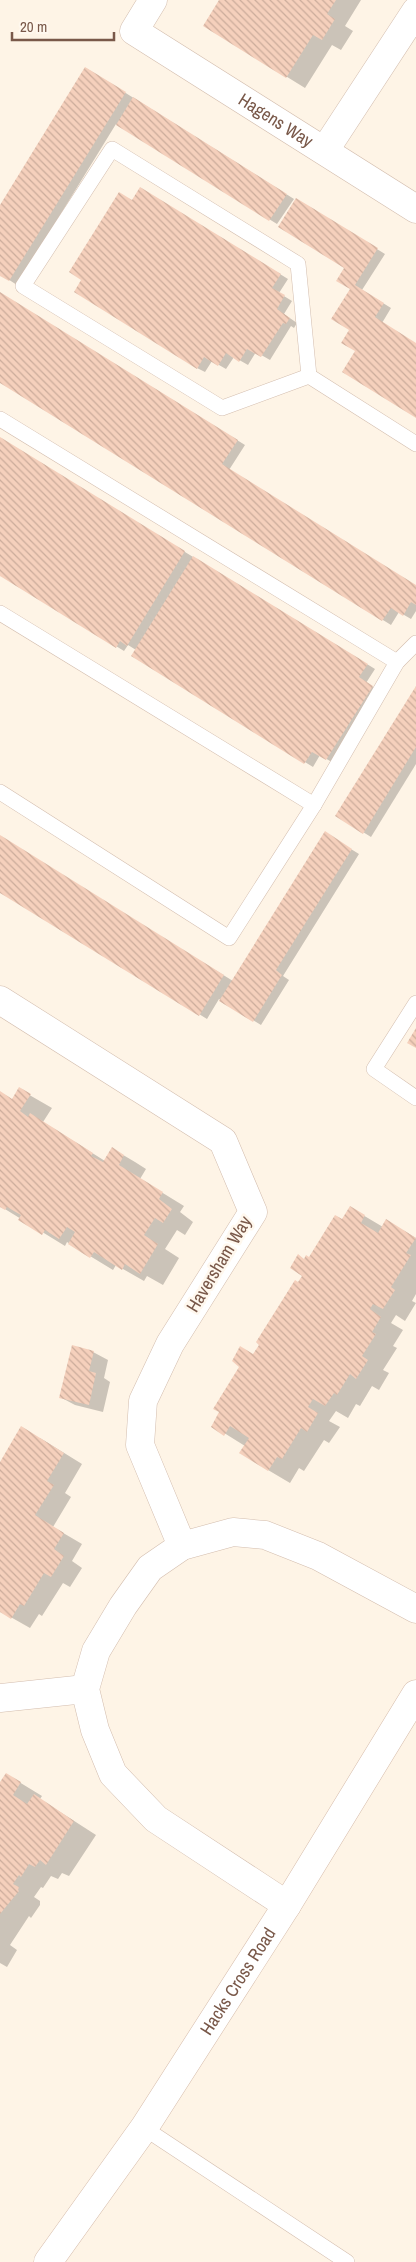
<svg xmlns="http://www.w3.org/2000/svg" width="416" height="2262" font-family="'Archivo Narrow',sans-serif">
<defs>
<pattern id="building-back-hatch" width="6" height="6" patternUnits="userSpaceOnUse" patternTransform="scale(1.25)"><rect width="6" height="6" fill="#f5d0bc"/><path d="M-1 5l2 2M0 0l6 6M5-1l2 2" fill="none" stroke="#cbac9b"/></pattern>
</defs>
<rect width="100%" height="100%" fill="#fef4e6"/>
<g fill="#0003">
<polygon points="221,0 361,0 345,26 353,31 341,50 332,45 305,88 205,26"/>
<polygon points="86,68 294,199 277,224 116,124 17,285 0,274 0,208"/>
<polygon points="148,193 288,279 279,293 292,301 284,314 297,323 294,328 291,326 270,360 256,352 248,365 234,357 226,369 212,361 205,372 197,368 132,201"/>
<polygon points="297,200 385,254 362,290 391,308 382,323 416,344 416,417 357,351 350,329 351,289 346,268"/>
<polygon points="0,293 245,445 229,470 416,586 416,611 411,619 399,612 391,625 0,382"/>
<polygon points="0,438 375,669 366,683 380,691 335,764 320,755 313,767 132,656 136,650 128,645 124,651 0,574"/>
<polygon points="416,688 416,764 371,837 337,816"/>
<polygon points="325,833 359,854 283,976 289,980 261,1025 219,999 207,1019 0,891 0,837 233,981"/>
<polygon points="19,1089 52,1108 43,1122 105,1161 113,1149 135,1162 146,1169 140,1179 184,1206 180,1212 193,1222 185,1235 177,1230 165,1249 179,1258 163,1285 147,1276 144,1281 116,1265 113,1270 67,1242 65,1246 0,1206 0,1092 13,1100"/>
<polygon points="351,1208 383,1227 387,1221 416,1238 416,1294 412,1301 416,1303 405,1321 396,1315 391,1323 403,1330 393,1346 397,1348 383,1370 389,1373 379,1390 372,1386 360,1406 356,1404 348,1418 336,1411 329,1421 340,1427 329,1443 324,1440 304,1471 299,1468 290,1483 268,1470 245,1446 213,1426 303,1276 305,1260 309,1258 343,1221"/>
<polygon points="93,1352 108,1360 104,1378 110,1382 103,1412 75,1405 60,1397"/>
<polygon points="40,1438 82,1464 65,1493 71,1497 53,1527 82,1544 72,1561 82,1568 70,1587 63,1583 42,1616 39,1614 30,1628 0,1611 0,1465"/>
<polygon points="6,1774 42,1796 40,1799 96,1835 69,1876 62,1873 58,1879 51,1876 43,1888 41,1887 34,1897 40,1901 40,1905 31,1918 29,1916 10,1945 17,1950 7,1967 0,1963 0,1784"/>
</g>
<g fill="url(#building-back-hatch)">
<polygon points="219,0 336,0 327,14 335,19 322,40 313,35 286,78 203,26"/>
<polygon points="85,67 126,92 9,281 0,276 0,205"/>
<polygon points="133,97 287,194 269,221 116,125"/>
<polygon points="140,187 281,274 272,288 285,295 277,309 290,318 286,324 283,323 261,357 247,349 239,362 226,353 218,366 204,357 197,369 74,292 81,280 69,272 119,192 132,200"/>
<polygon points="296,198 378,248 355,285 384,303 375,317 416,343 416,418 342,372 355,351 341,343 349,330 331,319 350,289 336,281 344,268 278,227"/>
<polygon points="0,292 238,440 222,464 416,585 416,605 411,602 403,616 391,608 382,621 0,383"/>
<polygon points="0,437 185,551 127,646 120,641 116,648 0,576"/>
<polygon points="193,556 368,664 359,677 373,686 326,760 312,752 304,764 131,656"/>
<polygon points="416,686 416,747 363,834 335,816"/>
<polygon points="325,831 352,849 276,970 282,975 253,1022 219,1001"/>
<polygon points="0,835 224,975 199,1016 0,893"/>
<polygon points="416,1028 416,1048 407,1043"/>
<polygon points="19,1087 31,1094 20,1111 28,1117 30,1113 93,1153 91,1156 103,1162 112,1147 124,1155 119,1165 163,1192 159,1199 172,1209 163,1223 155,1218 144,1235 158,1244 140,1274 125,1264 122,1270 94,1252 90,1258 68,1244 75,1232 67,1227 59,1239 45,1230 42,1235 18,1220 21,1215 7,1207 5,1210 0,1207 0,1091 12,1099"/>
<polygon points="350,1206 365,1215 361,1223 378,1233 386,1219 416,1238 406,1253 411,1255 391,1287 395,1290 383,1309 373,1304 370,1309 381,1317 372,1332 376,1334 362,1356 368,1360 356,1379 350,1374 337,1395 334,1393 325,1406 313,1399 308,1407 318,1413 307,1432 301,1428 282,1459 277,1457 268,1471 239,1453 249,1438 230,1426 224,1436 211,1427 219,1412 213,1409 239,1367 232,1361 240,1346 253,1354 259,1345 256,1342 295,1280 298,1282 302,1276 290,1268 298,1254 304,1259 306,1255 309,1257 335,1215 342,1219"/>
<polygon points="72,1345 94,1351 89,1371 96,1373 89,1405 59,1398"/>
<polygon points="21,1426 64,1453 47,1481 54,1485 35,1515 64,1533 54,1549 64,1556 51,1577 44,1573 24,1606 20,1604 11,1619 0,1612 0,1462"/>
<polygon points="6,1773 21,1782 13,1795 27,1804 34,1794 74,1821 46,1865 40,1860 35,1867 29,1864 21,1877 19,1875 13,1884 19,1887 18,1890 19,1891 0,1914 0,1782"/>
</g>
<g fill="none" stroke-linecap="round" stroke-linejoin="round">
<defs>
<g id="service">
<polygon points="112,149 298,264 309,376 222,408 23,286"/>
<polyline points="309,376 416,444"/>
<polyline points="0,419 397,662"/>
<polyline points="0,613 314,805"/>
<polyline points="0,792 229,938 314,805 397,662 416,643"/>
<polyline points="416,1003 374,1069 416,1098"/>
<polyline points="144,2128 347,2262"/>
</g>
<g id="minor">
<path id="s1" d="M153,0l-19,31 282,178"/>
<polyline points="325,150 416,11"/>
<polyline points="0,1000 223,1141 253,1212 170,1344 143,1401 140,1445 182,1546"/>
<polyline points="0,1698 85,1689"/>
<polyline points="287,1905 156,1819 113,1774 95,1730 85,1689 96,1651 123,1606 150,1568 182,1546 233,1532 265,1535 318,1556 416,1609"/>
</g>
<g id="secondary">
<path id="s2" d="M48,2262l96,-134 143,-223 129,-211"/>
</g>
</defs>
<use href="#service" stroke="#d3bdae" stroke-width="16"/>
<use href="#minor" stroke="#d3bdae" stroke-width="29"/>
<use href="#secondary" stroke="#d6bcab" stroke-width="29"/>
<use href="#service" stroke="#fff" stroke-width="15"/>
<use href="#minor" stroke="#fff" stroke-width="28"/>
<use href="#secondary" stroke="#fff" stroke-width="28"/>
</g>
<g text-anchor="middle" stroke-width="5" stroke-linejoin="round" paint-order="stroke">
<g font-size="18" fill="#795849" stroke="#fff8ee">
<text dy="6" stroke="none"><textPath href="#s1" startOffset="204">Hagens Way</textPath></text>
<text transform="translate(219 1264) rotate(-59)" y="6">Haversham Way</text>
<text dy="6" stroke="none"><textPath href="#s2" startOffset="339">Hacks Cross Road</textPath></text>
</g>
</g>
<path d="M12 32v8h102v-8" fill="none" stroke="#795849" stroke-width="2.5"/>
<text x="20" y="32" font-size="15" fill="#795849" stroke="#fff8ee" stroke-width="4" paint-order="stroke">20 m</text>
</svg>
